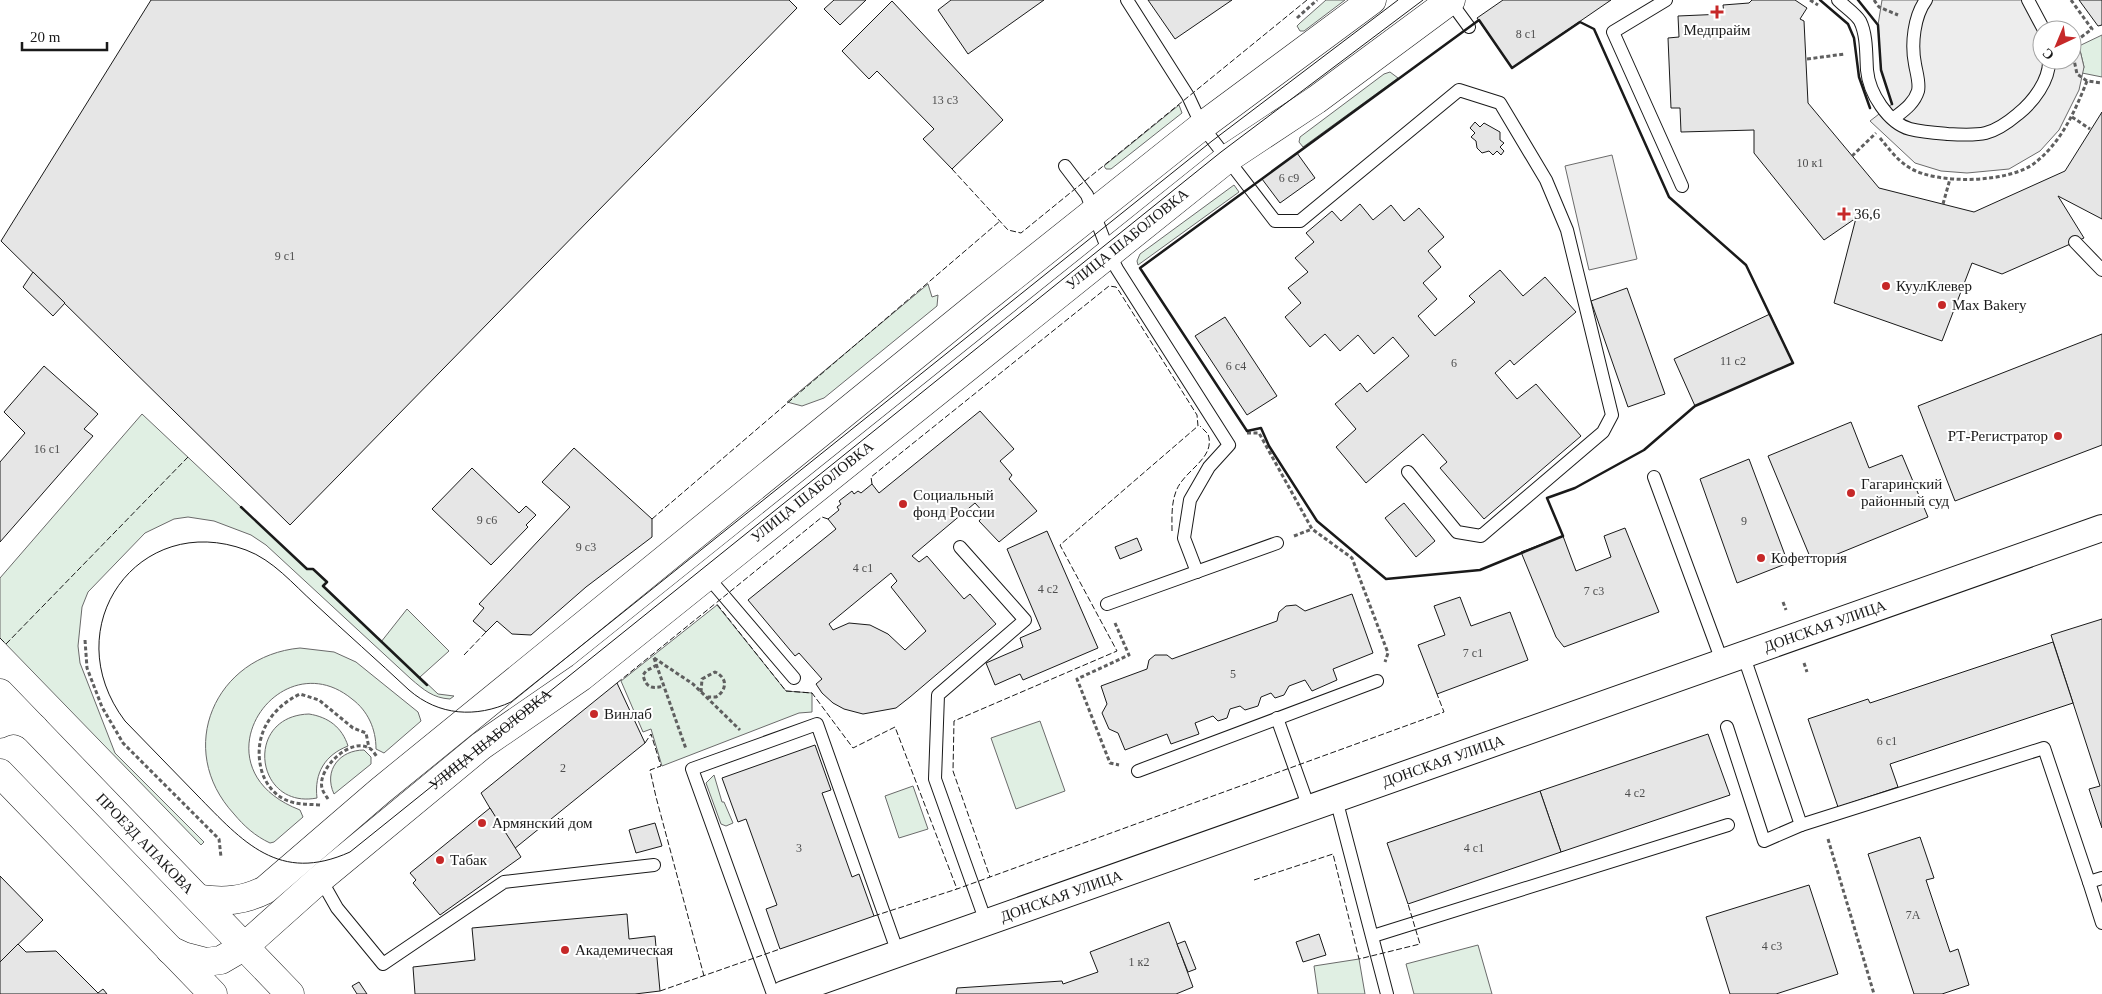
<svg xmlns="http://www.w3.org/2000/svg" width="2102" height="994" font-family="'Times New Roman',serif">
<rect width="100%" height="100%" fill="#fff"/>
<g fill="#e0efe3" stroke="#6a6a6a">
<polygon points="1326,0 1345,0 1304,31 1300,31 1297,26 1300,23"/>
<polygon points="2102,35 2102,77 2082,73 2084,67 2079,46"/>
<polygon points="1390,72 1398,78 1303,147 1299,142 1300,137 1384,74"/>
<polygon points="1179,105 1182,113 1111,169 1106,169 1104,166"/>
<polygon points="1234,185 1239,192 1138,265 1137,261 1140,254"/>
<polygon points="928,284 932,297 938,295 937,306 824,398 802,406 787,402"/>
<path d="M142,414l165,155h6l14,13 -4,4 58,56 26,-33 42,42 -29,26 18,17 16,2 -4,3c-17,-1 -26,-9 -39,-20l-145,-134 -15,-10 -37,-14 -26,-4 -14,2 -29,14 -57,59 -6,15 -4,39 2,17 35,90 89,89 -3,3 -201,-207v-60z"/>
<polygon points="717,605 786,691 812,693 812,712 799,713 662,766 651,729 643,732 621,681"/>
<path d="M300,648l34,4 22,10 62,50 3,9 -37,32 -8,-4c0,-20 -8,-38 -24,-50 -73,-60 -161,69 -52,111l3,7 -29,25 -4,1c-15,-7 -26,-17 -36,-29 -60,-65 -19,-158 66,-166z"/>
<path d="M309,714c19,3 33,13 39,32 -23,9 -34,27 -31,52 -62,12 -74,-82 -8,-84z"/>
<polygon points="1040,721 1065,791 1016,809 991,738"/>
<path d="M364,750l7,7v7l-37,30c-11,-24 6,-44 30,-44z"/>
<polygon points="714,775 722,802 724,802 733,823 726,826 721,824 706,783"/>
<polygon points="913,786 928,829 899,838 885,796"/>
<polygon points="1478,945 1492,994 1414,994 1406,964"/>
<polygon points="1359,959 1365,994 1318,994 1314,966"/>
</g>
<g fill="#ededed" stroke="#6a6a6a">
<polygon points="1882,0 2034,0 2042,30 2042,60 2072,60 2072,48 2079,46 2084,67 2079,90 2059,130 2040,151 2009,169 1967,173 1941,171 1915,163 1870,121 1892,104 1881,70 1878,25"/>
<polygon points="1612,155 1637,259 1589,270 1565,166"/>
</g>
<g fill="#e6e6e6" stroke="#1a1a1a" fill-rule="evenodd">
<polygon points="151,0 789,0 797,8 290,525 1,241"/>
<polygon points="834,0 866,0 840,25 824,9"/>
<polygon points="951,0 1044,0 968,54 938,10"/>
<polygon points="1148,0 1232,0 1175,39"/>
<polygon points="1503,0 1611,0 1512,68 1477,18"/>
<polygon points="1752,0 1795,0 1807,8 1800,19 1804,21 1808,103 1879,188 1974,212 2065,171 2102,112 2102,219 2058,196 2084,238 2002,274 1972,263 1942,341 1834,303 1856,218 1824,240 1754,153 1754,130 1681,132 1680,108 1671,108 1668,38 1679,37 1678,16 1724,14 1723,5 1749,3"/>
<polygon points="2079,0 2102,0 2102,25 2098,26"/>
<polygon points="892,1 1003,120 952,169 923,139 934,129 877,71 869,79 842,51"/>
<polygon points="1475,122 1480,127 1484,123 1500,132 1500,140 1504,143 1500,147 1504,151 1501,155 1497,151 1493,155 1489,151 1482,153 1477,148 1476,141 1471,137 1475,133 1470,128"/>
<polygon points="1297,153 1315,178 1280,203 1262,179"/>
<polygon points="1360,204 1373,220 1391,205 1404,221 1419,208 1444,237 1428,251 1441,267 1423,283 1437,299 1418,316 1435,336 1475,302 1469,296 1500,270 1523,296 1545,277 1576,312 1514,365 1510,360 1495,373 1517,399 1536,384 1581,436 1484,519 1440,468 1447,462 1423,434 1366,483 1336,447 1356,429 1335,404 1360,383 1367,392 1409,356 1393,337 1374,354 1358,335 1340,351 1325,334 1310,347 1285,317 1301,303 1288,288 1308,272 1295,258 1314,242 1306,233 1332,211 1341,221"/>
<polygon points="33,272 65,303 53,316 23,287"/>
<polygon points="1627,288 1665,394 1628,407 1591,301"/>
<polygon points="1770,314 1793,363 1695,406 1674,359"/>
<polygon points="1225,317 1277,396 1247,415 1195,336"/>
<polygon points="2102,334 2102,445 1955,501 1918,406"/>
<polygon points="44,366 98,414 84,429 93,436 0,542 0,462 25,433 4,412"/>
<path d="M980,411l34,38 -14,12 12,14 -3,4 28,32 -38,31 -20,-21 6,-7 -10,-11 -63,53 7,6 8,-6 37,43 6,-5 26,30 -86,73 -14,11 -33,6 -19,-5 -11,-6 -11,-10 -6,-9 6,-5 -23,-26 -4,3 -47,-56 88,-71 -8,-10 11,-9 -2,-3 4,-3 -2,-3 13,-10 2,3 4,-3 3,2 11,-9 7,9zM891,573l6,8 -6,6 35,44 -21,19 -17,-16 -18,-9 -21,-2 -16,7 -4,-6z"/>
<polygon points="1851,422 1869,468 1902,455 1928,517 1813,564 1768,456"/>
<polygon points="574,448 652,519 652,537 586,587 531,635 512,634 497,621 486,632 473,621 484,608 479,604 570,507 542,482"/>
<polygon points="1749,459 1788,563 1737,583 1700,479"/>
<polygon points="472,468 519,513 526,506 536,515 526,525 528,527 491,565 432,509"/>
<polygon points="1404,503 1435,541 1416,557 1385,518"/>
<polygon points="1625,528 1659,612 1564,647 1556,637 1521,552 1563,536 1576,571 1611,557 1604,536"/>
<polygon points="1047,531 1098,648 1023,680 1020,674 995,685 986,663 1023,647 1020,638 1041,629 1007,549"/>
<polygon points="1137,538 1142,550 1120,559 1115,547"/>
<polygon points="1352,594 1373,653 1333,669 1337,680 1312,691 1305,680 1289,686 1284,695 1275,698 1271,693 1261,697 1258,706 1245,710 1240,706 1230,709 1227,718 1218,721 1213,716 1195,723 1199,734 1171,744 1167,734 1125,750 1118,733 1109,729 1102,713 1107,704 1101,686 1147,669 1149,660 1155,655 1167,655 1172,659 1277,621 1279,612 1286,606 1296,605 1305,611"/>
<polygon points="1460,597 1471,626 1510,612 1528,660 1437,694 1418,645 1445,635 1434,606"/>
<polygon points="2102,619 2102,828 2089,789 2100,786 2051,635"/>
<polygon points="2053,642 2073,703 1890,764 1898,787 1838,807 1808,719 1868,699 1870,703"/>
<polygon points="617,683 645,743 514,849 481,793"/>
<polygon points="1708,734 1730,795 1561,852 1540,791"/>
<polygon points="815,745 831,790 822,793 852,877 859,874 874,916 780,949 766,909 777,905 746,819 738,822 722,778"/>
<polygon points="1540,791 1561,852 1408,904 1387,843"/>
<polygon points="490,808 521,857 440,915 413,883 416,880 410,873"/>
<polygon points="655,823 662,846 636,853 629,830"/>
<polygon points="1920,837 1934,878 1926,880 1950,952 1958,949 1969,985 1942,994 1914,994 1868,854"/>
<polygon points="0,876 43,920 0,962"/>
<polygon points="1809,885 1838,974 1776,994 1730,994 1706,917"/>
<polygon points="627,914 629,939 655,936 660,991 635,994 415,994 413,967 475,960 472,928"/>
<polygon points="1169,922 1193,987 1176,994 956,994 957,988 1062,981 1063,984 1098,972 1090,952"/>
<polygon points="1319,934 1326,955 1303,962 1296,942"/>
<polygon points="1185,941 1196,969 1188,972 1177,944"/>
<polygon points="18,944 26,952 56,951 98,993 103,989 107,994 0,994 0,962"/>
<polygon points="359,982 367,994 357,994 352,986"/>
</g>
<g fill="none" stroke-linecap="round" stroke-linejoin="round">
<defs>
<g id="lane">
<polyline points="1127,0 1188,96 1202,126 1275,221 1300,221 1459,90 1500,103 1546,180 1567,230 1612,415 1603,432 1481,536 1457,532 1408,472"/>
<polyline points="1666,0 1613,32 1682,186"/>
<path d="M1838,0c6,6 18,14 22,21 7,14 6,34 7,49 2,23 21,53 43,59 12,3 26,4 38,5 33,2 44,2 70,-20 15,-12 32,-34 31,-54"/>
<polyline points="2028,0 2044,30"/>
<polyline points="1450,1 1469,27"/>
<path d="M1893,119c10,-8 21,-15 25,-28 2,-8 -2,-20 -3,-27 -4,-20 -1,-48 11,-64"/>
<polyline points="1065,166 1087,195 1109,253 1117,269 1229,445 1209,467 1190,500 1184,538 1197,572"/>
<polyline points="2075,242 2102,270"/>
<polyline points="1654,477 1722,661"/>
<polyline points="960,547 1025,620 938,695 935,779 986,922"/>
<polyline points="707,576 794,678"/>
<polyline points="1107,604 1277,543"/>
<polyline points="1277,718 1309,808"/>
<polyline points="1727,727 1764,841 1801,825 1743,654"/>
<polyline points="1138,771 1377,681"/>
<polyline points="1336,799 1387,994"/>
<polyline points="1801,825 2044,748 2089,882"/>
<polyline points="320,878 337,908 383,964 504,882 654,865"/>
<polyline points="2102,878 2089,882 2102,923"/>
<polyline points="1373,936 1728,825"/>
<polyline points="773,994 692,769 817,724 898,953"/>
</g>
<g id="street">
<path id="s1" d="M784,994l1318,-466"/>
</g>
<g id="secondary">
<path d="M0,724c12,-7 24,-3 34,4"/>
<path d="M200,899c25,3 43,2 65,-9l115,-99 595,-484 227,-181 170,-126"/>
<path id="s2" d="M170,950l13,6 23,6 15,-2 24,-14 75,-67 161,-133 100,-69 646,-518 89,-59 135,-100"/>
</g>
<g id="primary">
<path id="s3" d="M0,693l290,301"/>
<polyline points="0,773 213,994"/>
</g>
</defs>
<use href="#lane" stroke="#1a1a1a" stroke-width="14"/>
<use href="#street" stroke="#1a1a1a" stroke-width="28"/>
<use href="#secondary" stroke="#1a1a1a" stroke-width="29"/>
<use href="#primary" stroke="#1a1a1a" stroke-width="29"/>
<g stroke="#5f5f5f" stroke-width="3" stroke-dasharray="4 2.5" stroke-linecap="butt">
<polyline points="1810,0 1818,5"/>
<polyline points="1874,0 1879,7 1898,15"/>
<polyline points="2071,0 2092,29 2072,44"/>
<polyline points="1297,18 1317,0"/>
<polyline points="2072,50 2077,74 2087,81"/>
<polyline points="1807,59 1845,54"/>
<polyline points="2072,117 2090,129"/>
<path d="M1880,138c9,11 18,23 30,30 28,17 101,15 126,-6 26,-21 39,-51 51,-81l15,2"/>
<polyline points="1852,156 1876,133"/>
<polyline points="1943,204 1950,179"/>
<polyline points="1247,433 1259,433 1312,529 1352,558 1388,653 1385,662"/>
<polyline points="1294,536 1312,529"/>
<polyline points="1783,602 1786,610"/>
<polyline points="1115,623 1129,655 1077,679 1110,763 1119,765"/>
<polyline points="85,640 87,668 102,707 123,743 219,839 221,857"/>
<polyline points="654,658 693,684 740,730"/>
<polyline points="654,658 686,749"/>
<polyline points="1804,663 1807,672"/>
<path d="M657,665l-11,6 -3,4c3,13 9,14 21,11"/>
<path d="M701,692l1,-13 13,-7c13,6 12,18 1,25h-8"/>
<path d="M328,799c-2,-3 -5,-7 -6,-11 -5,-19 28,-51 47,-40 3,1 6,6 8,9"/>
<path d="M320,805c-13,-1 -26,0 -38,-7 -9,-5 -17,-16 -20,-26 -10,-34 7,-63 38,-78l19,6 34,28 13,5 3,15"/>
<polyline points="1828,839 1874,994"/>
</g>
<use href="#lane" stroke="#fff" stroke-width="12"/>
<use href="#street" stroke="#fff" stroke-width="26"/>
<use href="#secondary" stroke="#fff" stroke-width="28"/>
<use href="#primary" stroke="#fff" stroke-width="28"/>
<path stroke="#1a1a1a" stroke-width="1" id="s4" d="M1398,0l-186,141 -701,561c-35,16 -72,14 -102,-12 -31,-29 -64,-58 -95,-87 -21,-19 -41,-43 -68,-53 -107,-40 -192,77 -121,171 24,25 48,49 72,74 46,47 82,89 153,57l871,-700 202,-152"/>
<g stroke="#1a1a1a" stroke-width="1" stroke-dasharray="6 2.5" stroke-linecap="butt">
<polyline points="952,169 1008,230 1021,233 1307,0"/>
<polyline points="872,484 871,477 1109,286 1116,287 1119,291 1197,415 1198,426 1060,545 1117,651 954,721 953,771 990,877"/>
<polyline points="652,519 1000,221"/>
<polyline points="828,519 822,517 716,603 786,691 812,693 853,748 895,727 957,889"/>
<path d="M1172,531c0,-14 -1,-29 5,-42 9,-20 39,-31 31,-55l-8,-8"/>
<polyline points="0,638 6,644 188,457"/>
<polyline points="464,655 486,632"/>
<polyline points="617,683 716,603"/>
<polyline points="645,743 651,734 661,766 650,770 656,797 704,976"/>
<polyline points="1254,880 1333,854 1359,959 1420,944 1408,904"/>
<polyline points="874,916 957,889 1444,712 1437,694"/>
<polyline points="660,991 780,949"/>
</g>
<g stroke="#1a1a1a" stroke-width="2.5">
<polyline points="1820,0 1848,24 1854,38 1859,77 1870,108"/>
<polyline points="1858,0 1878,25 1881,70 1892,104"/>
<polygon points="1479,20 1512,68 1580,22 1594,29 1669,197 1746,265 1793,363 1695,406 1644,450 1575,488 1547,498 1563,536 1480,570 1386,579 1317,521 1269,446 1261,428 1247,431 1140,268"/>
<polyline points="241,507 307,569 313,569 327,582 323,586 427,685"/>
</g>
</g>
<g fill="#c62828" stroke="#fff" stroke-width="2">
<path d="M1714.5 4.5h5v5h5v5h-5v5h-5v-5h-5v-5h5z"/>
<path d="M1841.5 206.5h5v5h5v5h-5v5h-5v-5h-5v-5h5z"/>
<circle cx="1886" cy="286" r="5"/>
<circle cx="1942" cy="305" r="5"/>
<circle cx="2058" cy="436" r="5"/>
<circle cx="1851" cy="493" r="5"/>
<circle cx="903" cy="504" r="5"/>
<circle cx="1761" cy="558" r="5"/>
<circle cx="594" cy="714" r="5"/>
<circle cx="482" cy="823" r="5"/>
<circle cx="440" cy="860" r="5"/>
<circle cx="565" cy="950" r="5"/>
</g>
<g text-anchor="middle" stroke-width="4" stroke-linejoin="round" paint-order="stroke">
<g font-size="12" fill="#4d4d4d">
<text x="1526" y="38">8 с1</text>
<text x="945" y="104">13 с3</text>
<text x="1810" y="167">10 к1</text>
<text x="1289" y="182">6 с9</text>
<text x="285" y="260">9 с1</text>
<text x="1733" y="365">11 с2</text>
<text x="1454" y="367">6</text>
<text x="1236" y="370">6 с4</text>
<text x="47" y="453">16 с1</text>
<text x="487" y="524">9 с6</text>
<text x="1744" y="525">9</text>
<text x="586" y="551">9 с3</text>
<text x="863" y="572">4 с1</text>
<text x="1048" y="593">4 с2</text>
<text x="1594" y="595">7 с3</text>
<text x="1473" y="657">7 с1</text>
<text x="1233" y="678">5</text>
<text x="1887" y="745">6 с1</text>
<text x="563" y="772">2</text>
<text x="1635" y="797">4 с2</text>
<text x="799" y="852">3</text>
<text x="1474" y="852">4 с1</text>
<text x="1913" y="919">7А</text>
<text x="1772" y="950">4 с3</text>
<text x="1139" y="966">1 к2</text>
</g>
<g font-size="15" fill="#1a1a1a" stroke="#fff" text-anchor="start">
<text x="1717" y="35" text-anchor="middle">Медпрайм</text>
<text x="1854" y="219">36,6</text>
<text x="1896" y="291">КуулКлевер</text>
<text x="1952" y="310">Max Bakery</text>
<text x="2048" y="441" text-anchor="end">РТ-Регистратор</text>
<text x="1861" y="489">Гагаринский<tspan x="1861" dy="17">районный суд</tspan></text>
<text x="913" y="500">Социальный<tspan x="913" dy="17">фонд России</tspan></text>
<text x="1771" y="563">Кофеттория</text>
<text x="604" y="719">Винлаб</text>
<text x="492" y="828">Армянский дом</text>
<text x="450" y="865">Табак</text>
<text x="575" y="955">Академическая</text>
</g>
<g font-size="15" fill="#1a1a1a" stroke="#fff">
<text dy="5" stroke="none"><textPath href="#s2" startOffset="1212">УЛИЦА ШАБОЛОВКА</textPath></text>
<text dy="5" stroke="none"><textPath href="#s2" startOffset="808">УЛИЦА ШАБОЛОВКА</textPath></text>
<text dy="5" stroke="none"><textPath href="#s1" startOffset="1104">ДОНСКАЯ УЛИЦА</textPath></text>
<text dy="5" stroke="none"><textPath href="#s4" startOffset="2205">УЛИЦА ШАБОЛОВКА</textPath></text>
<text dy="5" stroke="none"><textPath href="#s1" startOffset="699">ДОНСКАЯ УЛИЦА</textPath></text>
<text dy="5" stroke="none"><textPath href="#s3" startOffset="209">ПРОЕЗД АПАКОВА</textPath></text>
<text dy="5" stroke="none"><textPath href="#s1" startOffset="294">ДОНСКАЯ УЛИЦА</textPath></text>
</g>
</g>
<g transform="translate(2057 45) rotate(224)"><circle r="24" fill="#ffffff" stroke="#a3a3a3"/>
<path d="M0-4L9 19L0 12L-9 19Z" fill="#c62828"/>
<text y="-8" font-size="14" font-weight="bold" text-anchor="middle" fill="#1a1a1a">С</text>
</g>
<path d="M22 42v8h85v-8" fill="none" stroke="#1a1a1a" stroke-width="2.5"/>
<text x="30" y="42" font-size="15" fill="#1a1a1a" stroke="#ffffff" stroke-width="4" paint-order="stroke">20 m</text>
</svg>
